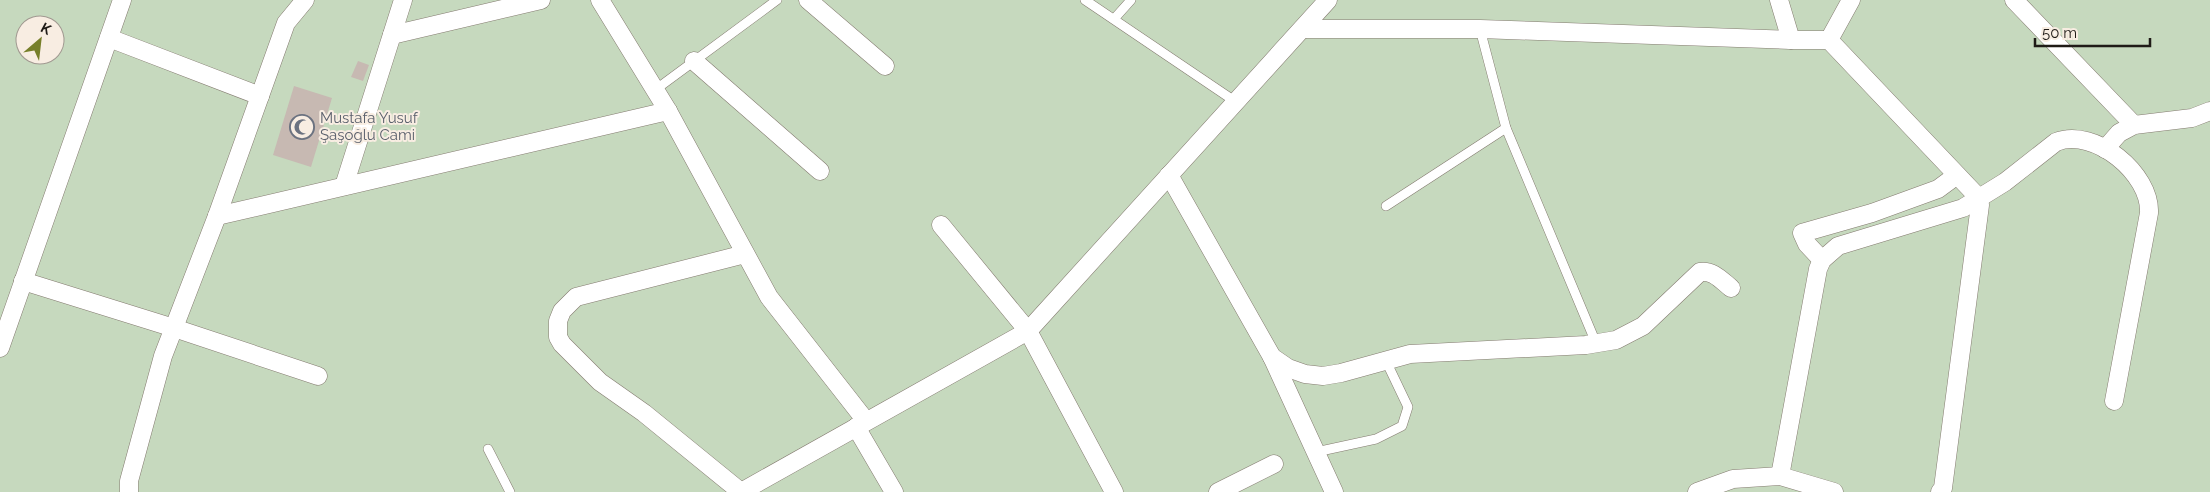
<svg xmlns="http://www.w3.org/2000/svg" width="2210" height="492" font-family="Raleway,sans-serif">
<rect width="100%" height="100%" fill="#f8ede2"/>
<path fill="#c6d9be" fill-rule="evenodd" d="M0,0h2210v492h-2210zM25,25h30v30h-30z"/>
<g fill="#c7b9b2">
<polygon points="358,61 369,65 363,81 351,77"/>
<polygon points="294,86 332,98 311,167 273,155"/>
</g>
<g fill="none" stroke-linecap="round" stroke-linejoin="round">
<defs>
<g id="lane">
<polyline points="1085,0 1236,102"/>
<polyline points="1114,19 1131,0"/>
<polyline points="1480,29 1506,128 1596,343"/>
<polyline points="655,90 777,0"/>
<polyline points="1386,206 1506,128"/>
<polyline points="488,449 510,492"/>
<polyline points="1316,452 1376,439 1402,426 1408,407 1386,361"/>
</g>
<g id="street">
<polyline points="600,0 668,111 769,297 866,421"/>
<polyline points="808,0 885,66"/>
<polyline points="1779,0 1791,40"/>
<polyline points="2014,0 2134,125"/>
<polyline points="1303,29 1480,29 1791,40 1829,40 1978,197 1980,205 1943,488 1940,492"/>
<polyline points="392,35 541,0"/>
<polyline points="109,38 260,96"/>
<polyline points="1829,40 1851,0"/>
<polyline points="694,61 820,171"/>
<polyline points="2105,149 2119,133 2134,125 2192,118 2210,111"/>
<path d="M1169,175l103,182 16,11 17,6 18,2 18,-3 69,-19 176,-9 30,-5 27,-14 57,-54c13,-2 21,8 31,16"/>
<polyline points="344,186 403,0"/>
<polyline points="217,216 668,111"/>
<polyline points="941,225 1028,331 1114,492"/>
<polyline points="1822,260 1807,244 1802,233 1872,213 1938,189 1957,175"/>
<polyline points="23,281 174,328 318,376"/>
<polyline points="0,348 122,0"/>
<polyline points="1272,357 1334,492"/>
<polyline points="856,427 894,492"/>
<path d="M1780,476l38,-207 4,-9 16,-14 125,-38 42,-26 51,-40c39,-15 95,32 93,71l-35,188"/>
<polyline points="129,492 129,481 163,356 217,216 286,23 305,0"/>
<polyline points="741,492 1028,331 1328,0"/>
<polyline points="741,492 644,413 600,382 562,344 558,337 558,321 562,311 576,297 745,254"/>
<polyline points="1218,492 1274,464"/>
<polyline points="1697,492 1733,479 1780,476 1834,492"/>
</g>
</defs>
<use href="#lane" stroke="#847b70" stroke-width="10"/>
<use href="#street" stroke="#847b70" stroke-width="19"/>
<use href="#lane" stroke="#fff" stroke-width="9"/>
<use href="#street" stroke="#fff" stroke-width="18"/>
</g>
<defs>
<symbol id="mosque-ring" viewBox="-11 -11 22 22"><circle r="9.5" fill="#f8ede2" stroke="#6b7280" stroke-width="1.5"/><path d="M3.5-4.9A6 6 0 1 0 3.5 4.9A5 5 0 1 1 3.5-4.9Z" fill="#6b7280"/></symbol>
</defs>
<g fill-rule="evenodd">
<use href="#mosque-ring" x="288" y="113" width="28" height="28"/>
</g>
<g text-anchor="middle" stroke-width="4" stroke-linejoin="round" paint-order="stroke">
<g font-size="15" fill="#5b616d" stroke="#f8ede2" text-anchor="start">
<text x="320" y="123">Mustafa Yusuf<tspan x="320" dy="17">Şaşoğlu Cami</tspan></text>
</g>
</g>
<g transform="translate(40 40) rotate(28)"><circle r="24" fill="#f8ede2" stroke="#a19991"/>
<path d="M0-4L9 19L0 12L-9 19Z" fill="#777f2a"/>
<text y="-8" font-size="14" font-weight="bold" text-anchor="middle" fill="#1f1b17">K</text>
</g>
<path d="M2035 38v8h115v-8" fill="none" stroke="#1f1b17" stroke-width="2.5"/>
<text x="2042" y="38" font-size="15" fill="#1f1b17" stroke="#f8ede2" stroke-width="4" paint-order="stroke">50 m</text>
</svg>
